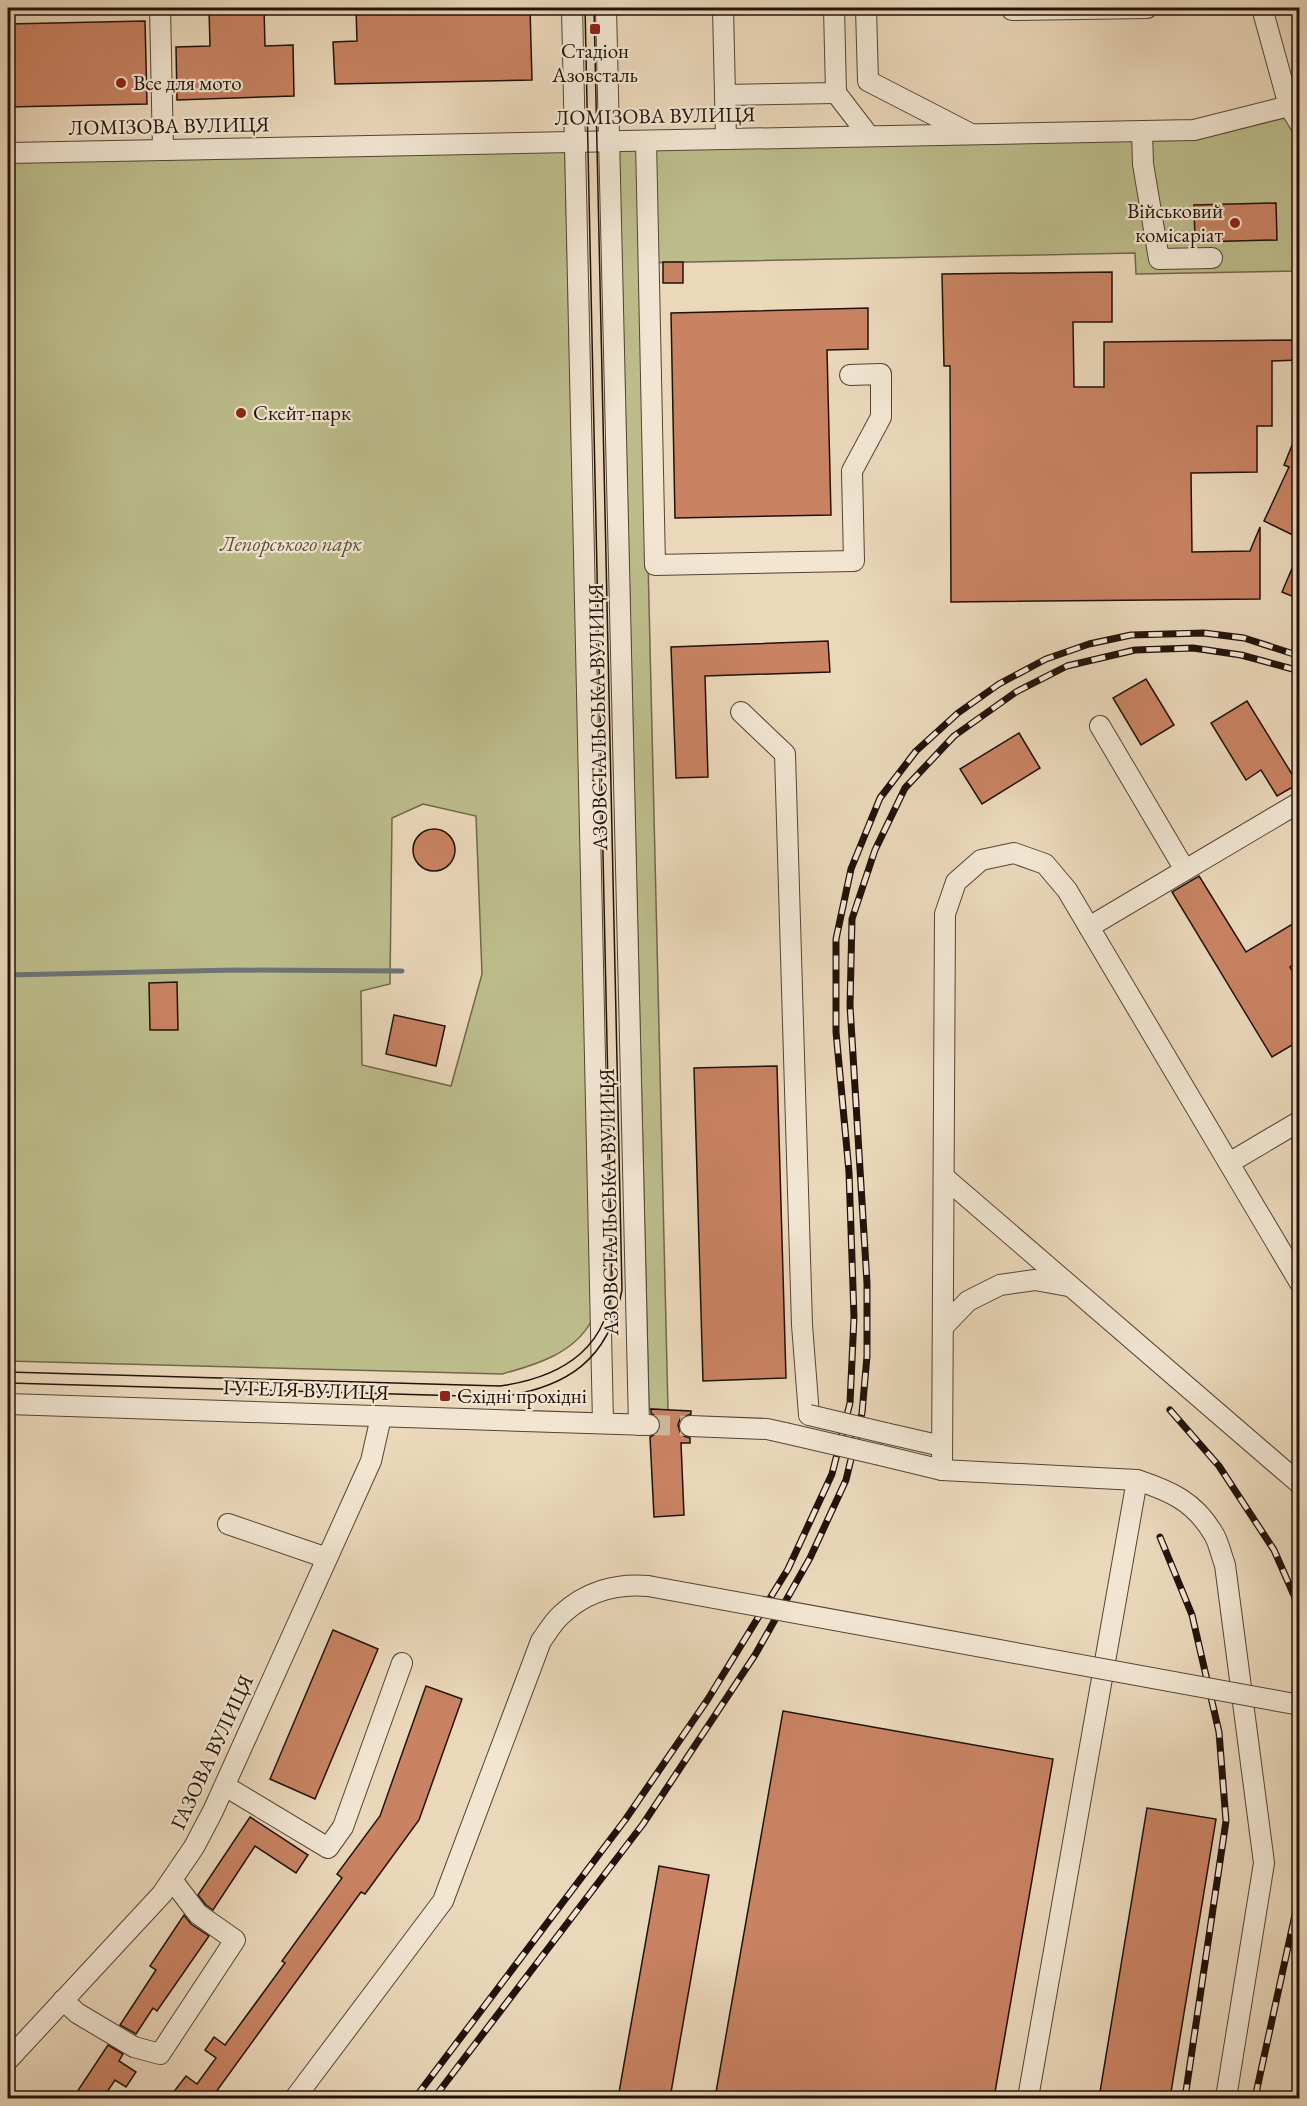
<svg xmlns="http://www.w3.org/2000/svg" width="1307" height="2106" font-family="'EB Garamond',serif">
<rect width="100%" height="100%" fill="#ebd8bb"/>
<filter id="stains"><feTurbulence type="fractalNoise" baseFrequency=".00333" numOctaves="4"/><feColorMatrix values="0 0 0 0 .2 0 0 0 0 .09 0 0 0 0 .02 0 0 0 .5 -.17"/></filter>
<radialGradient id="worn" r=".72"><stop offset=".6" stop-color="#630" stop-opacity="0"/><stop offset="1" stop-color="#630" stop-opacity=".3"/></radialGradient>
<g fill="#bdbd8c" stroke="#70684b" stroke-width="1.5" fill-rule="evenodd">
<polygon points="1296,114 1299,114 1299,271 1136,274 1135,253 641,263 668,1410 649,1409 619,149 1194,139"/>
<path d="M565,148l27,1172c-17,33 -56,45 -90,54l-494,-13v-1202zM423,804l53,12 6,158 -31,112 -89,-21 -1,-74 29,-7 2,-166z"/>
</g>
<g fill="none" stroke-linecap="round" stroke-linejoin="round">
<polyline stroke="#6d7475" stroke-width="5" points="8,975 235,970 402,971"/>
</g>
<g fill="#c98363" stroke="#22120a" stroke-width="1.5">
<polygon points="209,8 264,8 265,46 293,45 294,96 177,100 176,47 210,46"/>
<polygon points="356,8 530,8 532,80 335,84 333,42 357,41"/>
<polygon points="145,21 147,104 8,107 8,24"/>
<polygon points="1276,203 1277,240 1195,242 1194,205"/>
<rect x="663" y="262" width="20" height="21"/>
<polygon points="1112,272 1112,322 1073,322 1074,387 1104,387 1104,342 1299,340 1299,360 1272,361 1272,426 1257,426 1257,472 1191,473 1192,552 1250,551 1260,527 1260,599 951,602 950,366 944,366 942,274"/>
<polygon points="868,308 868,349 827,350 831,515 675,518 671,313"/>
<polygon points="1299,428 1299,538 1264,521 1289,467 1284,465"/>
<polygon points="1299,552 1299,599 1282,592"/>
<polygon points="828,641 830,672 705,676 708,777 676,778 671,647"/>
<polygon points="1146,679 1174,725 1141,745 1113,698"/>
<polygon points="1247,701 1298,784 1277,796 1261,770 1246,780 1211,723"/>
<polygon points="1019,733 1040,768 982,804 960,769"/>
<circle cx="434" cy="850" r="21"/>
<polygon points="1199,876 1246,952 1299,920 1299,960 1290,967 1299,983 1299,1041 1272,1057 1172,892"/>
<polygon points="177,982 178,1030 150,1030 149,983"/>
<polygon points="394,1015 445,1026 436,1066 386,1054"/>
<polygon points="777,1066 786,1378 703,1381 694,1068"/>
<polygon points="651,1409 691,1411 691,1414 680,1419 678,1425 680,1432 684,1436 690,1438 690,1443 681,1443 684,1515 654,1517 650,1437 659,1432 661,1425 659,1419 651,1413"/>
<polygon points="333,1630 378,1649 315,1799 270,1779"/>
<polygon points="426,1686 462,1699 419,1820 365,1894 361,1892 213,2096 216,2098 169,2098 186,2076 197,2084 216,2058 205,2050 214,2037 225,2045 285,1963 282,1961 342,1878 337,1874 380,1816"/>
<polygon points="783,1711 1053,1759 994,2098 715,2098"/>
<polygon points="1147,1808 1216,1819 1170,2098 1099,2098"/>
<polygon points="250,1817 308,1855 296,1873 255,1846 213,1910 206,1905 198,1895"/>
<polygon points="659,1866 709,1875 670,2098 618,2098"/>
<polygon points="184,1915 191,1924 209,1936 157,2011 153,2008 136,2034 120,2025 156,1970 150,1966"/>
<polygon points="108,2045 123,2054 119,2061 136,2072 126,2087 115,2080 103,2098 73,2098"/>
</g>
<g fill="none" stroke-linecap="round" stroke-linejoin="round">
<polyline stroke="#cdbaa0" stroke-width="20" stroke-dasharray="20 10" stroke-linecap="butt" points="650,1425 690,1426"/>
<defs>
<g id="minor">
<polyline points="160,8 163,150"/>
<polyline points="572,8 603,1423"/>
<polyline points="606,8 639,1425"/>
<polyline points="723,8 726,139"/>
<polyline points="834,8 836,93 869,136"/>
<polyline points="866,8 868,81 969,133"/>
<polyline points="1262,8 1289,106 1300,124"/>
<polyline points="1012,10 1147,8"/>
<polyline points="725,95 836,93"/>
<polyline points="1142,131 1143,164 1159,259 1212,258"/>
<polyline points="646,141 655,565 854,561 852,471 881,417 881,374 850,375"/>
<polyline points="8,153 1194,130 1289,106 1300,106"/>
<polyline points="741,712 785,754 802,1325 809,1415"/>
<polyline points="1100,726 1185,870"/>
<polyline points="1089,927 1300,802"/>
<polyline points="1229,1163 1300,1121"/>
<polyline points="944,1177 1300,1484"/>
<polyline points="943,1327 968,1301 1000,1285 1035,1280 1068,1286"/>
<polyline points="8,1404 649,1425"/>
<polyline points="690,1426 767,1429 785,1433"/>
<polyline points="885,1433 942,1446"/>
<path d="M880,1455l62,15 195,10c33,11 57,21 76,53 6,9 8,22 12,32l39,298 -38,235"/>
<polyline points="942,1470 945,914 956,882 981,860 1014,853 1045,864 1067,890 1300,1283"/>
<polyline points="228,1524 327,1558"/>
<polyline points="225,1786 328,1848 343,1827 402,1663"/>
<polyline points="63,2000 77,2013 134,2047 160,2054 235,1940 198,1914 172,1880"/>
<polyline points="8,2060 162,1894 194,1847 213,1811 371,1461 381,1417"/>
<path d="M295,2098l148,-197 98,-260c6,-8 12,-19 20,-26 24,-23 55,-32 87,-29"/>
<polyline points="1028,2098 1137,1480"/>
</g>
</defs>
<use href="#minor" stroke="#544436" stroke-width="22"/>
<use href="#minor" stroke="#f2e6d3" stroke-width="20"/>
<g stroke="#22120a" stroke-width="1.5">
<path d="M8,1372l492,14c64,-9 112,-40 112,-109l-27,-1269"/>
<path d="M8,1383l491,14c68,-9 110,-37 123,-107l-28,-1282"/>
</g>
<defs>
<g id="rail">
<polyline points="1170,1410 1219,1466 1274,1550 1300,1609"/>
<polyline points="1160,1537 1192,1615 1219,1732 1226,1821 1185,2098"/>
<polyline points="415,2098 625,1820 708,1699 788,1569 832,1474 850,1403 854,1317 849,1172 836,1032 836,939 851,869 880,798 916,751 958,713 999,684 1046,659 1089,644 1131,635 1204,633 1244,638 1300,656"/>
<polyline points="434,2098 643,1824 755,1655 810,1558 846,1480 862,1413 867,1356 867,1283 850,1006 852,919 875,850 905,788 954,736 1016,692 1067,666 1135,650 1193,648 1241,655 1300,671"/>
<polyline points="1255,2098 1300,1892"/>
</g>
</defs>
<use href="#rail" stroke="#22120a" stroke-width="7"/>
<use href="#rail" stroke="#f2e6d3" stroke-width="4.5" stroke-dasharray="14" stroke-linecap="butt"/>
<defs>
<g id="minor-bridge">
<polyline points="809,1415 885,1433"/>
<polyline points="785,1433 880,1455"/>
<polyline points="648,1586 1300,1705"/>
</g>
</defs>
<use href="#minor-bridge" stroke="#544436" stroke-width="22" stroke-linecap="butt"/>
<use href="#minor-bridge" stroke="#f2e6d3" stroke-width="20"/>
</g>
<g fill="#8f2418" stroke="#f2e6d3" stroke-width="2">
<rect x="589" y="23" width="12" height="12" rx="3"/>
<circle cx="121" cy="83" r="6"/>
<circle cx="1235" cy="223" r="6"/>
<circle cx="241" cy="413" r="6"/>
<rect x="439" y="1390" width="12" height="12" rx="3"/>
</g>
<g text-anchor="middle" stroke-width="4.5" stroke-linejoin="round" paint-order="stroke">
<g font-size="21" fill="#22120a" stroke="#f2e6d3" text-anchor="start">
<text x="595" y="58" text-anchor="middle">Стадіон<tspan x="595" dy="24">Азовсталь</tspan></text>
<text x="133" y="90">Все для мото</text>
<text x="1223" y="218" text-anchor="end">Військовий<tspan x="1223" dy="24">комісаріат</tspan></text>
<text x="253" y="420">Скейт-парк</text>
<text x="457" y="1403">Східні прохідні</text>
</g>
<g font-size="21" fill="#22120a" stroke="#f2e6d3">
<text transform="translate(655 116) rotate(-1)" y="7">ЛОМІЗОВА ВУЛИЦЯ</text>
<text transform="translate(169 126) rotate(-1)" y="7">ЛОМІЗОВА ВУЛИЦЯ</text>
<text transform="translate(598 717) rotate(-91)" y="7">АЗОВСТАЛЬСЬКА ВУЛИЦЯ</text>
<text transform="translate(609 1202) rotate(-91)" y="7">АЗОВСТАЛЬСЬКА ВУЛИЦЯ</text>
<text transform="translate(306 1390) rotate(2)" y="7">ГУГЕЛЯ ВУЛИЦЯ</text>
<text transform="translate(212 1752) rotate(-65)" y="7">ГАЗОВА ВУЛИЦЯ</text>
</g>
<g font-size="21" font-style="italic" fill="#584e38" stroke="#f2e6d3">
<text x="291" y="551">Лепорського парк</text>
</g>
</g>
<rect width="1307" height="2106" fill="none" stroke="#ebd8bb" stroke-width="30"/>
<rect x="9" y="9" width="1289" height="2088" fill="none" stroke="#22120a" stroke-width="3"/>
<rect x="15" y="15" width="1277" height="2076" fill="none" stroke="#22120a" stroke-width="1.5"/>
<rect width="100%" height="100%" filter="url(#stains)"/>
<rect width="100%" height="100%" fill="url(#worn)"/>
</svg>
